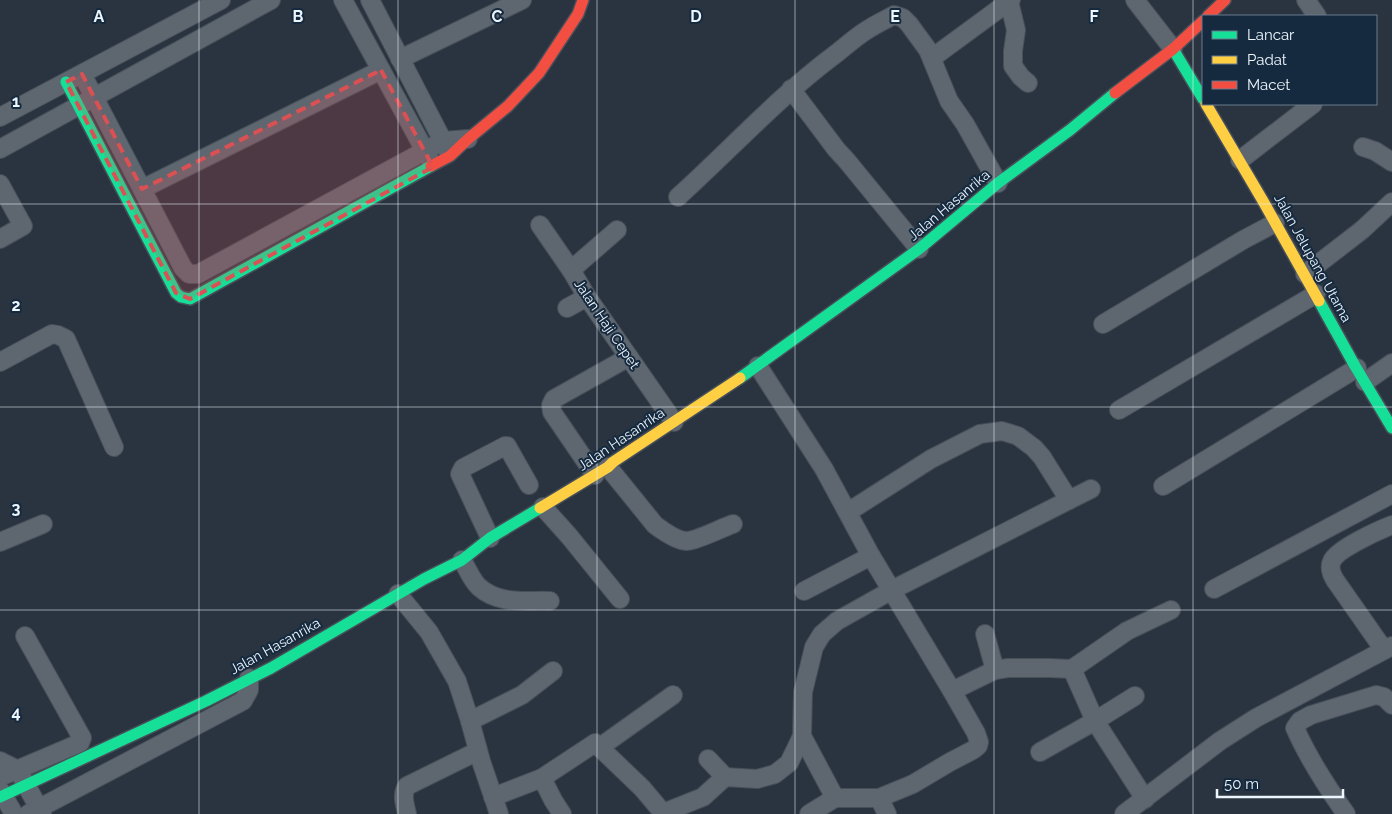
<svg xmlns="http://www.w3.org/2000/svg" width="1392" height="814" font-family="Raleway,sans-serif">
<rect width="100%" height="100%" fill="#293440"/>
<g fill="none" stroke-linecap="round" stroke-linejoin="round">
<defs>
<g id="street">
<polyline points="343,0 431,162"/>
<polyline points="370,0 448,151"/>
<polyline points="1135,0 1173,49"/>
<polyline points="1306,0 1317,16"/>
<polyline points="1009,1 1016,30 1013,51 1013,66 1021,77 1028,83"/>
<polyline points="932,58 1011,0"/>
<polyline points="400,59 522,0"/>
<polyline points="82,74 183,268 189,274 198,274 443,141 468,139"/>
<polyline points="791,89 836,149 847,161 919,249"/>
<polyline points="0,117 221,0"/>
<polyline points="1363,147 1375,151 1392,162"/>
<polyline points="0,149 271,0"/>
<polyline points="1240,160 1313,104"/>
<polyline points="0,184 23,226 0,239"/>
<polyline points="142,189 381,70"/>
<path d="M678,197c53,-48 101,-101 159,-144 10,-8 20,-17 30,-23 9,-6 18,-10 27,-15l9,3 6,6 19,26 21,51 16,23 33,59"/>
<polyline points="540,225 571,270 587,297 674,422"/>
<polyline points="571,270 617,230"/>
<polyline points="1305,274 1362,230 1392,202"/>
<polyline points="567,308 587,297"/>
<polyline points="1103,324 1243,240 1275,223"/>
<polyline points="0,362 52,334 58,335 66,339 114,447"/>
<polyline points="758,366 824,469 871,556 952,691 976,733 979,742 978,746 973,750 950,762 913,784 879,798 835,798"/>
<polyline points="1365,382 1392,363"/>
<polyline points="1119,410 1316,294"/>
<path d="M608,467l47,58c8,6 22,16 32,16 12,-1 34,-13 46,-17"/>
<polyline points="595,475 552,412 551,405 554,399 629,357"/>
<polyline points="1163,486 1357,368"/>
<polyline points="543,507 569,536 620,599"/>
<polyline points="848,512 931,459 980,434 1002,431 1018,436 1034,448 1042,457 1069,500 1091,489"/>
<polyline points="490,538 460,474 463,468 505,446 507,446 529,485"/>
<polyline points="0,542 43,524"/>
<path d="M462,560c5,8 10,21 17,27 20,18 47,13 71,14"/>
<polyline points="1214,589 1392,494"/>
<polyline points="804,591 871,556"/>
<polyline points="398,594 429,632 457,681 470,721 481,761 499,814"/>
<polyline points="985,634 995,670"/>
<path d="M1384,650l-49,-70c-3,-5 -6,-13 -3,-19 5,-12 47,-31 60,-36"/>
<polyline points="1072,669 1095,721 1145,799"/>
<polyline points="952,691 995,670 1008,668 1049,668 1072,669 1127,631 1171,610"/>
<polyline points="470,721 522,695 553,671"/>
<polyline points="802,736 835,798 809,814"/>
<polyline points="600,747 673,695"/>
<polyline points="1040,752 1095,721 1135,696"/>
<polyline points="708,759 725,777"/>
<polyline points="0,761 18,770 42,814"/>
<polyline points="0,777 80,743 82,738 25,636"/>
<polyline points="542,778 553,800 562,814"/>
<polyline points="0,790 14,814"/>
<polyline points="493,797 542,778 595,743 642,788 664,814"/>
<polyline points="879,798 887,814"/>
<polyline points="663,813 703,797 725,777 757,779 775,774 789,763 802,736 803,692 814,647 822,634 837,621 892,590 1069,500"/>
<polyline points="28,814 243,701 249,690 249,678"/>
<path d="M407,814c-2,-10 -6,-19 0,-28l71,-35"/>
<polyline points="1124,814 1220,741 1256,718 1392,646"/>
<path d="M1346,814c-19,-27 -38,-56 -51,-86l5,-7 11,-6 65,-20 8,2 8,8"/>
</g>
<g id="fast">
<polyline points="1173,49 1203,99"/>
<polyline points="66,82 176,293 181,297 190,299 431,166"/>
<polyline points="1319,301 1355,366 1392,428"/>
<polyline points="740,378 919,249 998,183 1070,130 1115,93"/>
<polyline points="0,797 206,701 271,668 424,579 462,560 490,538 540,508"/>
</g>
<g id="slow">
<polyline points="1206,104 1263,201 1319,301"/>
<polyline points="540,508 608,467 613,462 740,378"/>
</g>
<g id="jam">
<polyline points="1208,16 1225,0"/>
<polyline points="1115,93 1173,49 1203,21"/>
<polyline points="431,166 450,156 468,139 508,106 539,73 578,14 583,0"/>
</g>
</defs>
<use href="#street" stroke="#474f59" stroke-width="20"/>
<use href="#fast" stroke="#474f59" stroke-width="14"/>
<use href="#slow" stroke="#474f59" stroke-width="14"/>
<use href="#jam" stroke="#474f59" stroke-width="14"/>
<use href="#street" stroke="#5e6670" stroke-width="18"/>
<use href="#fast" stroke="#16e098" stroke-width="11"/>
<use href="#slow" stroke="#ffcf43" stroke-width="11"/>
<use href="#jam" stroke="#f24e42" stroke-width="11"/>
</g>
<path fill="#db5153" fill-opacity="0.2" stroke="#db5153" stroke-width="4" stroke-dasharray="10 6" stroke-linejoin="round" d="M381,70l52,97 -243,132 -14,-6 -110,-211 16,-8 60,115z"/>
<path fill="none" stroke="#edf5fd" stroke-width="1" stroke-opacity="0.55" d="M199,0v814M398,0v814M597,0v814M795,0v814M994,0v814M1193,0v814M0,204h1392M0,407h1392M0,610h1392"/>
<g text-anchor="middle" stroke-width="4" stroke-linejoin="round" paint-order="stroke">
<g font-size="14" fill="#edf5fd" stroke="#152a3f">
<text transform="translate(949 205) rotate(-40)" y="5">Jalan Hasanrika</text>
<text transform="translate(1313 258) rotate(61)" y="5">Jalan Jelupang Utama</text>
<text transform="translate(607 324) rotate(56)" y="5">Jalan Haji Cepet</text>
<text transform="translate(621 439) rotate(-34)" y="5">Jalan Hasanrika</text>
<text transform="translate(275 646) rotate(-29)" y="5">Jalan Hasanrika</text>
</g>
</g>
<g font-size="16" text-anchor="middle" font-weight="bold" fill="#edf5fd" stroke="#152a3f" stroke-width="4" stroke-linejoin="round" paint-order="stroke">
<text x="99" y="22">A</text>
<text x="298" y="22">B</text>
<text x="497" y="22">C</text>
<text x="696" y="22">D</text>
<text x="895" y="22">E</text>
<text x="1094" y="22">F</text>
<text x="16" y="107">1</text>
<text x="16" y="311">2</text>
<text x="16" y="514">3</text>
<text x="16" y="718">4</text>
</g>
<rect x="1202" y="15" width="175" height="90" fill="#152a3f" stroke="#6b7b8b"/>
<rect x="1212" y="31" width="25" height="8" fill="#16e098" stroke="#6b7b8b"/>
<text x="1247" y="40" font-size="15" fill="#edf5fd">Lancar</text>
<rect x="1212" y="56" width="25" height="8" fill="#ffcf43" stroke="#6b7b8b"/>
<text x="1247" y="65" font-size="15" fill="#edf5fd">Padat</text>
<rect x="1212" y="81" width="25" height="8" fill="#f24e42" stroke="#6b7b8b"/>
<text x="1247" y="90" font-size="15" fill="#edf5fd">Macet</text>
<path d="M1217 789v8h126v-8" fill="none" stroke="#edf5fd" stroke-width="2.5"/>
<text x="1224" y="789" font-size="15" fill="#edf5fd" stroke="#152a3f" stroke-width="4" paint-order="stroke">50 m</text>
</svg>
